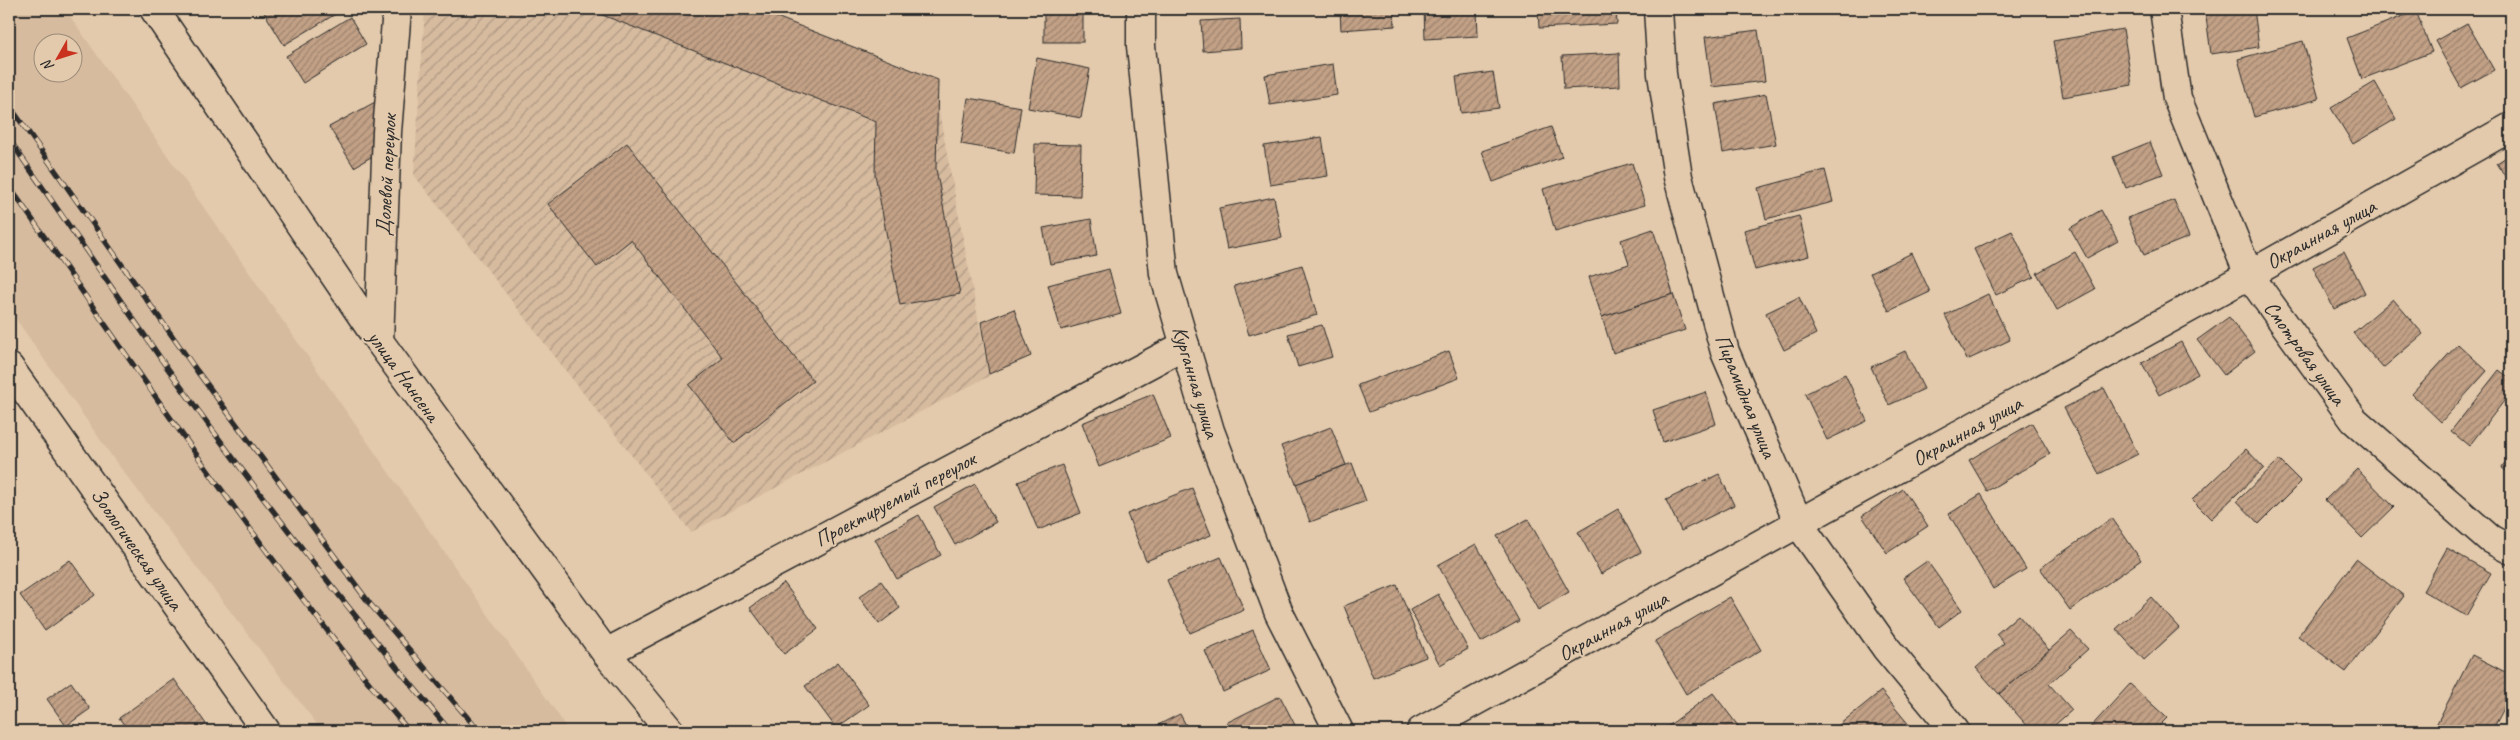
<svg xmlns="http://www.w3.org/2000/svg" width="2520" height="740" font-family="Caveat,sans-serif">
<defs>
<pattern id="industrial-furrows" width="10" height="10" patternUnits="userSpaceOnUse" patternTransform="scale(1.25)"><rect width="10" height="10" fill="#d6bb9f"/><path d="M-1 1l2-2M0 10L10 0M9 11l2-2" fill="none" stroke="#ae9882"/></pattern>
<pattern id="building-hatch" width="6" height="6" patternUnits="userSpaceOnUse" patternTransform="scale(1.25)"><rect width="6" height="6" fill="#c2a186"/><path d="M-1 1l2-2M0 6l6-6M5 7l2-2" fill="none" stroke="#9e836e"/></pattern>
</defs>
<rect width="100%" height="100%" fill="#e4caac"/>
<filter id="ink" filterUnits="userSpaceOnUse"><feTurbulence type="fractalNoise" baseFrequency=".02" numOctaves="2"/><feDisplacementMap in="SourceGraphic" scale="10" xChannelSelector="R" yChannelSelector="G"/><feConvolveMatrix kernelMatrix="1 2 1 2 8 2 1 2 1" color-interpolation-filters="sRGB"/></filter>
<g filter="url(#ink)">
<path fill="#d6bb9f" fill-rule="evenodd" d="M9,9h56l496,710 6,12h-245l-209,-273 -104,-149zM42,42h30v30h-30z"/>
<polygon fill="url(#industrial-furrows)" points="425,9 743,9 933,80 989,376 691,532 414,175"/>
<g fill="url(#building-hatch)" stroke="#2b2b2b">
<polygon points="262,9 344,9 284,45"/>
<polygon points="587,9 756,9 938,80 936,169 960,294 900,305 875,174 876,122"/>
<rect x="1044" y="9" width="39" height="33"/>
<polygon points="1340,9 1394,9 1395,26 1341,30"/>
<polygon points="1424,9 1477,9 1478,36 1425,39"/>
<polygon points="1538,9 1616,9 1617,24 1539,28"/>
<polygon points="2205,9 2254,9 2259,47 2211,54"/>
<polygon points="2416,11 2432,52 2362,79 2347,38"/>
<polygon points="350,17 366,44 303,83 286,56"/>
<polygon points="1240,19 1241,48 1203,51 1201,21"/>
<polygon points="2467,23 2494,70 2461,88 2435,41"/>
<polygon points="2123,29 2132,85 2063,97 2053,41"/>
<polygon points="1758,30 1765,81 1712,87 1705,37"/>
<polygon points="2303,41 2319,99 2254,117 2238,59"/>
<polygon points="1619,53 1620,86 1564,89 1562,56"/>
<polygon points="1037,58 1090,69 1081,118 1028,108"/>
<polygon points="1333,64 1337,95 1270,105 1265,75"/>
<polygon points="1493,72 1499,108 1461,113 1456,77"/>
<polygon points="2375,82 2396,119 2353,144 2331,108"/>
<polygon points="1766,94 1776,144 1723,153 1715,104"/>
<polygon points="968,98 1021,107 1014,153 961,144"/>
<polygon points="377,101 376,154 354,167 329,127"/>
<polygon points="1551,127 1562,157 1493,182 1482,151"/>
<polygon points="1322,137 1328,176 1270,185 1264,146"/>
<polygon points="2150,142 2163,174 2126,188 2113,157"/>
<polygon points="627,143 813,381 734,443 689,385 723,358 631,240 597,267 548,204"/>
<polygon points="1035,144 1081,145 1080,196 1034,195"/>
<polygon points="2511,154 2511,186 2497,163"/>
<polygon points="1632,163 1645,205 1555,231 1543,189"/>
<polygon points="1825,170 1833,202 1766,219 1758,188"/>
<polygon points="1274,197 1282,238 1227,249 1219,208"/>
<polygon points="2174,200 2189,237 2144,255 2128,218"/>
<polygon points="2101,210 2118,241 2087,258 2070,228"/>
<polygon points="1799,216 1809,256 1755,270 1744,230"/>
<polygon points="1091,219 1097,256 1050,264 1043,228"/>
<polygon points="1653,229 1673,294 1602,317 1589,277 1629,264 1621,240"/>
<polygon points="2012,231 2034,277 1996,295 1974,249"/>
<polygon points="2344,251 2365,293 2334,309 2313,267"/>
<polygon points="2075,252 2095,289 2057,310 2037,273"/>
<polygon points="1912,253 1930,292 1889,311 1870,273"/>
<polygon points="1302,265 1317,315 1249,335 1234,286"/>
<polygon points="1109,269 1121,314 1061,330 1048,285"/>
<polygon points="1673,294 1685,330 1613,353 1602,317"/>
<polygon points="1988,294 2010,340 1967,360 1945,315"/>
<polygon points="1799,297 1816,334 1784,350 1766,313"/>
<polygon points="2393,299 2423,334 2383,368 2353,333"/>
<polygon points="1014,309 1031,356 989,374 981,322"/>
<polygon points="2229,317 2255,351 2224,375 2197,340"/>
<polygon points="1322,325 1332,357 1298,367 1288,334"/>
<polygon points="2181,342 2198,374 2159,395 2142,363"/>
<polygon points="2458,344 2487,371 2441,422 2412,394"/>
<polygon points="1449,351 1459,378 1369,412 1358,385"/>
<polygon points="1905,351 1924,389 1889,405 1871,367"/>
<polygon points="2499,370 2511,379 2511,392 2469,446 2451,431"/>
<polygon points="1845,374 1867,421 1827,440 1805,394"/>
<polygon points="2104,388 2138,454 2099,474 2064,408"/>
<polygon points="1706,392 1716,424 1663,442 1653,410"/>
<polygon points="1153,394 1171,438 1099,467 1082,423"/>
<polygon points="2032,423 2050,454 1987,491 1969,460"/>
<polygon points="1331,427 1346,465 1296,484 1281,446"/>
<polygon points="2246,449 2264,468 2211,519 2192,500"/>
<polygon points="2511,454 2511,474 2502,468"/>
<polygon points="2279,460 2301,482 2259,524 2237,501"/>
<polygon points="1352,463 1366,501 1310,522 1296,484"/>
<polygon points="1062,465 1081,513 1038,530 1018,482"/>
<polygon points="2357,469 2394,507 2362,538 2325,500"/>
<polygon points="1719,474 1734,505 1681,531 1666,500"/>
<polygon points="975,484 996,522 955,545 934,507"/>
<polygon points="1192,488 1211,535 1146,561 1127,514"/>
<polygon points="1903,489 1928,526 1887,553 1862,516"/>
<polygon points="1981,494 2026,569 1993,589 1949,514"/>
<polygon points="1618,509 1641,552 1601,574 1578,532"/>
<polygon points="919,515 941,555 897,579 875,539"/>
<polygon points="2112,518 2141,560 2070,610 2040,568"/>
<polygon points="1528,519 1569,592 1538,610 1497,536"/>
<polygon points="1476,544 1519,621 1481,642 1438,565"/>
<polygon points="2447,548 2491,573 2466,616 2423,591"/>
<polygon points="1221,557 1244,610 1190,633 1167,580"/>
<polygon points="2356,559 2404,596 2346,672 2298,636"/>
<polygon points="70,560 95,595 45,631 20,595"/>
<polygon points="1927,561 1962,610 1939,627 1903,578"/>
<polygon points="881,581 900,608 879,624 859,597"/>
<polygon points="784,583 818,629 784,654 750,608"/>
<polygon points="1397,585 1426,657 1373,678 1344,606"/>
<polygon points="1438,594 1468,649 1440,665 1410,610"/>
<polygon points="1730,597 1761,650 1686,694 1655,641"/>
<polygon points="2151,597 2179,628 2144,660 2116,629"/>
<polygon points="2018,615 2049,650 1999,694 1976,668 2004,643 1996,634"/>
<polygon points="1253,630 1271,670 1223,692 1205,651"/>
<polygon points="2071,631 2088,649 2049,684 2072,710 2048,731 2032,731 1999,694"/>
<polygon points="2472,655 2511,675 2511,695 2492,731 2433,731"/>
<polygon points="838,662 869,705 836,728 805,686"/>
<polygon points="174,679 206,724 195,731 129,731 119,718"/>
<polygon points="71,682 90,709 66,726 47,699"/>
<polygon points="2130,684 2167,718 2154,731 2087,731"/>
<polygon points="1881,691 1910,726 1904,731 1835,731 1834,729"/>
<polygon points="1713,693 1742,731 1664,731 1663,730"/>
<polygon points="1280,696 1298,731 1230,731 1226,723"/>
<polygon points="1180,714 1189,731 1146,731"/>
</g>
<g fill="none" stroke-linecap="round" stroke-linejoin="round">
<defs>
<g id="street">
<polyline points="1141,9 1141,46 1164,274 1210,431 1279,613 1339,731"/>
<polyline points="1658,9 1662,74 1678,177 1725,352 1799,524 1886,648 1955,731"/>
<polyline points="2164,9 2177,98 2249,275 2354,420 2490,539 2511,550"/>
<polyline points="379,341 387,132 397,9"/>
<polyline points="606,653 1185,345"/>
<polyline points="1421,731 2249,275 2511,127"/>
</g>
<polyline id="secondary" points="154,9 379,341 606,653 670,731"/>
<polyline id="primary" points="9,367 266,731"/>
</defs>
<use href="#street" stroke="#2b2b2b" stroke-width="31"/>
<use href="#secondary" stroke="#2b2b2b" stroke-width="31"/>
<use href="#primary" stroke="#2b2b2b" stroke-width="31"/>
<use href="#street" stroke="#e4caac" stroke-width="28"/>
<use href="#secondary" stroke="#e4caac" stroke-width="28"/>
<use href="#primary" stroke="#e4caac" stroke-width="28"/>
<defs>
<g id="rail">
<polyline points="9,105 197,371 370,604 479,731"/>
<path d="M9,139c51,73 101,147 152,220 91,128 188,252 289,372"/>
<path d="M9,186c129,185 254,373 400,545"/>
</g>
</defs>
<use href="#rail" stroke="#2b2b2b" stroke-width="5.5"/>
<use href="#rail" stroke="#e4caac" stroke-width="4" stroke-dasharray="11" stroke-linecap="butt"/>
</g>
</g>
<g text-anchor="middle" stroke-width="4" stroke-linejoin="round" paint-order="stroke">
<g font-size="21" fill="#2b2b2b" stroke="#e4caac">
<text transform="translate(386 175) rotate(-87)" y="7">Долевой переулок</text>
<text transform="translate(2321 234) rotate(-29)" y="7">Окраинная улица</text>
<text transform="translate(2305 353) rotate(54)" y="7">Смотровая улица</text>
<text transform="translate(404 376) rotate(54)" y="7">улица Нансена</text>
<text transform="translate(1196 382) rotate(73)" y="7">Курганная улица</text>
<text transform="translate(1746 396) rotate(68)" y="7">Пирамидная улица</text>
<text transform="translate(1967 431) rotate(-29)" y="7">Окраинная улица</text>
<text transform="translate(895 499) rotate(-28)" y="7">Проектируемый переулок</text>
<text transform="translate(137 549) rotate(55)" y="7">Зоологическая улица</text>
<text transform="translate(1613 626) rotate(-29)" y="7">Окраинная улица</text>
</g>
</g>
<rect width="2520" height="740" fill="none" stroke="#e4caac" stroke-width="30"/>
<rect x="15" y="15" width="2490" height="710" fill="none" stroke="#2b2b2b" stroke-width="2" filter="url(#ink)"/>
<g transform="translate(58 58) rotate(231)"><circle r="24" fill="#e4caac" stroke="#9a8a78"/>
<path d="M0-4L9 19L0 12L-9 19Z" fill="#c8321e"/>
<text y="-8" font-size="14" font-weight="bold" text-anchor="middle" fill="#2b2b2b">N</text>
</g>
</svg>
